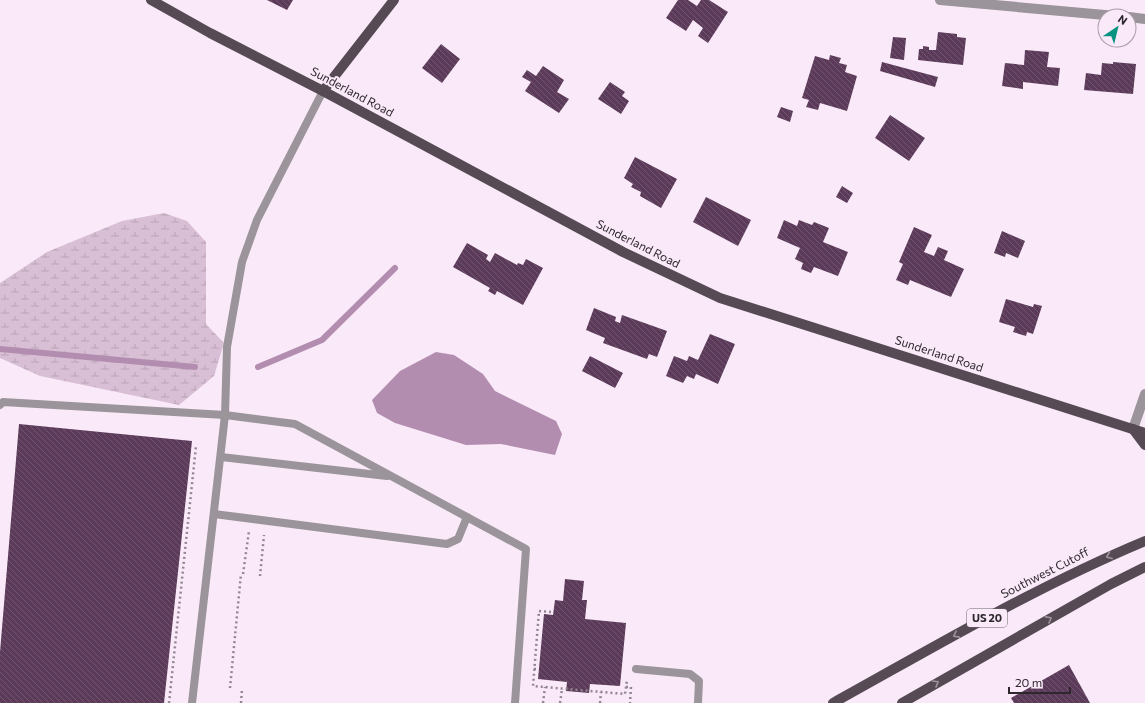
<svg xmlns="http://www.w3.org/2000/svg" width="1145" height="703" font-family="Commissioner,sans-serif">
<defs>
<pattern id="wetland-marsh" width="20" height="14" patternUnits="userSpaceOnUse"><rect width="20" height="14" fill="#d8bfd5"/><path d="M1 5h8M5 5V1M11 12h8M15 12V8" fill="none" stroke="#baa4b7"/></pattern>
<pattern id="building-back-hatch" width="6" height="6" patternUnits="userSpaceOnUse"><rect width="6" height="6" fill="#5b3b59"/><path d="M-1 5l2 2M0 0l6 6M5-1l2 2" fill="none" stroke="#6f556e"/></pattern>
</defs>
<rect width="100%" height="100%" fill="#faeaf9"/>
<polygon fill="url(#wetland-marsh)" points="164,213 187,221 206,242 206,324 224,343 214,376 179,405 40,376 0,358 0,283 47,252 122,221"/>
<polygon fill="#b38db0" points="436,352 454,355 483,374 495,391 556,421 562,434 555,455 501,444 466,445 395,423 377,413 372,400 400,371"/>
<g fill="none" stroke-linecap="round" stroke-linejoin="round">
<g stroke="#b38db0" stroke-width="6">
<polyline points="0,349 195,367"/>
<polyline points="258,367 322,340 395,268"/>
</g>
</g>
<g fill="url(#building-back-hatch)">
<polygon points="267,0 293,0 287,10"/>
<polygon points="678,0 688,0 697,6 701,0 709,0 728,12 708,43 698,36 703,28 693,20 686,31 666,18"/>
<polygon points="938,32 957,34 957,37 966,38 963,65 918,60 919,49 923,49 923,46 929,47 929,50 936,50"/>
<polygon points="893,37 906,38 904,60 890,58"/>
<polygon points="441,44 460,59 442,83 422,68"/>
<polygon points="1025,50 1049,52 1047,67 1060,68 1058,86 1023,82 1023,89 1002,86 1005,63 1024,65"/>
<polygon points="830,55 841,58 839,63 847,65 845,72 857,76 847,111 820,103 818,110 806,107 809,100 802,98 815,56 829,60"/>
<polygon points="882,62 938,77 935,87 880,71"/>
<polygon points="1113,62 1136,64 1133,94 1084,90 1086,73 1101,75 1102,63 1113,64"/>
<polygon points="543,66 564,80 557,92 569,99 559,113 525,91 531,82 522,77 527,70 536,76"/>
<polygon points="610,82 625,92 622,96 629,101 621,114 598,99"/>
<polygon points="781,107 793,111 790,122 777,117"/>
<polygon points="890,115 925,138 909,161 875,138"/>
<polygon points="635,157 677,179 661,208 640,196 641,192 631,187 633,184 624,178"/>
<polygon points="842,186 853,193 847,203 836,197"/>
<polygon points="706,197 751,220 738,246 693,222"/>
<polygon points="784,220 797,226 799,220 812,225 814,222 829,228 823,242 848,252 838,276 814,267 811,273 801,269 803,263 795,259 800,248 777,238"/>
<polygon points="914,227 932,235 924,252 934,256 938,247 948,251 944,260 964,269 951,297 910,280 908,285 896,280 903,264 899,262"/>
<polygon points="1002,231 1025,241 1018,258 1006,253 1005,257 994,253"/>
<polygon points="467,243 488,255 486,259 490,262 495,253 517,265 518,263 523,265 526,259 543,268 523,305 497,291 495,295 488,291 490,288 453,267"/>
<polygon points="1006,299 1033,307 1034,304 1042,306 1033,334 1027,332 1026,336 1013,332 1015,327 999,322"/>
<polygon points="594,308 616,317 615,321 620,323 622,315 667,331 657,357 649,354 647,359 603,343 605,338 586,330"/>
<polygon points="710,334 735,344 718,384 696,374 694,379 687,376 683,383 666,376 674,356 687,361 689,356 698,360"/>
<polygon points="590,356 623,373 615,388 582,371"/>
<polygon points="19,424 192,441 164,703 0,703 0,652"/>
<polygon points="565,579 584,581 582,600 587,600 585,619 626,623 620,686 590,684 589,693 566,691 567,682 538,679 544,614 553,615 555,600 563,601"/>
<polygon points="1069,665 1090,703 1014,703 1011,698"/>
</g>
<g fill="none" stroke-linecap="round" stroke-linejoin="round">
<g stroke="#918691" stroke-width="2.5" stroke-dasharray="2 3" stroke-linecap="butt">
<polyline points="243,574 249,531"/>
<polyline points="260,576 264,535"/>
<polyline points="551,612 539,611 533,686 625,694 627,680"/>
<polyline points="534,669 539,669"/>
<polyline points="626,687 631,687 630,703"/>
<polyline points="230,688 241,574"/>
<polyline points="169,703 196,446"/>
<polyline points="241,703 242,689"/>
<polyline points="543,703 545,687"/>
<polyline points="560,703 562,689"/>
<polyline points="600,703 601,692"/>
</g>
<g stroke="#9b949a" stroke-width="8">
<polyline points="0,405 3,402 225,415 295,424 526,549 515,703"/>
<polyline points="221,457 387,476"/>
<polyline points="214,514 447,544 458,539 467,517"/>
<polyline points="636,669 690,674 699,681 698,703"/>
<polyline points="192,703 225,415 227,347 242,262 257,220 323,91"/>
</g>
<g stroke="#9b949a" stroke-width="10">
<polyline points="940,0 1116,16"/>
<polyline points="1129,17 1145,19"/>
<polyline points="1133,429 1145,394"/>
</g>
<g stroke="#564b55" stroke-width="10">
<polyline points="151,0 210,33 323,91 623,252 720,298 1145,433"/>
<polyline points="323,91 394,0"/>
<polyline points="1133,429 1145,445"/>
<path d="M833,703c103,-57 204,-117 312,-162"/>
<polyline points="902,703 1111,584 1145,567"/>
</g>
</g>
<defs><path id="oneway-chevron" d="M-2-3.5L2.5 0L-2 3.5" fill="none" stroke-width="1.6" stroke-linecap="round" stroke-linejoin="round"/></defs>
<g stroke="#a0939f">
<use href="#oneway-chevron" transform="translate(1109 556) rotate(158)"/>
<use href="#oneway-chevron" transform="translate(1049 619) rotate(-29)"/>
<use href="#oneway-chevron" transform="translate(956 635) rotate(152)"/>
<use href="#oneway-chevron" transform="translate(936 683) rotate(-30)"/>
</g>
<g text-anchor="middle" stroke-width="4" stroke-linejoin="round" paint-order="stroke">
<rect fill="#faeaf9" stroke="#6b626b" stroke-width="1" x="967" y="609" width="40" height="18" rx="3"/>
<g font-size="11" font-weight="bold" fill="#2e282e">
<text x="987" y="622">US 20</text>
</g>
<g font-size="12" fill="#2e282e" stroke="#faeaf9">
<text transform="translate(352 92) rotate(28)" y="4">Sunderland Road</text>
<text transform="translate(638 244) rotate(27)" y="4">Sunderland Road</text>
<text transform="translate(939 354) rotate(18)" y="4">Sunderland Road</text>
<text transform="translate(1045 573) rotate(-27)" y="4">Southwest Cutoff</text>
</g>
</g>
<g transform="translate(1117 28) rotate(35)"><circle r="19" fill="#faeaf9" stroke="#a89ca8"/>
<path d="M0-3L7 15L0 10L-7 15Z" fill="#069481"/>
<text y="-6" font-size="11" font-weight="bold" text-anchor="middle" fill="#2e282e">N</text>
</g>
<path d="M1009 687v6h61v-6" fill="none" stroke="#2e282e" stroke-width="2"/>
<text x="1015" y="687" font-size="12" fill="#2e282e" stroke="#faeaf9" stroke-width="3" paint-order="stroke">20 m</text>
</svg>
